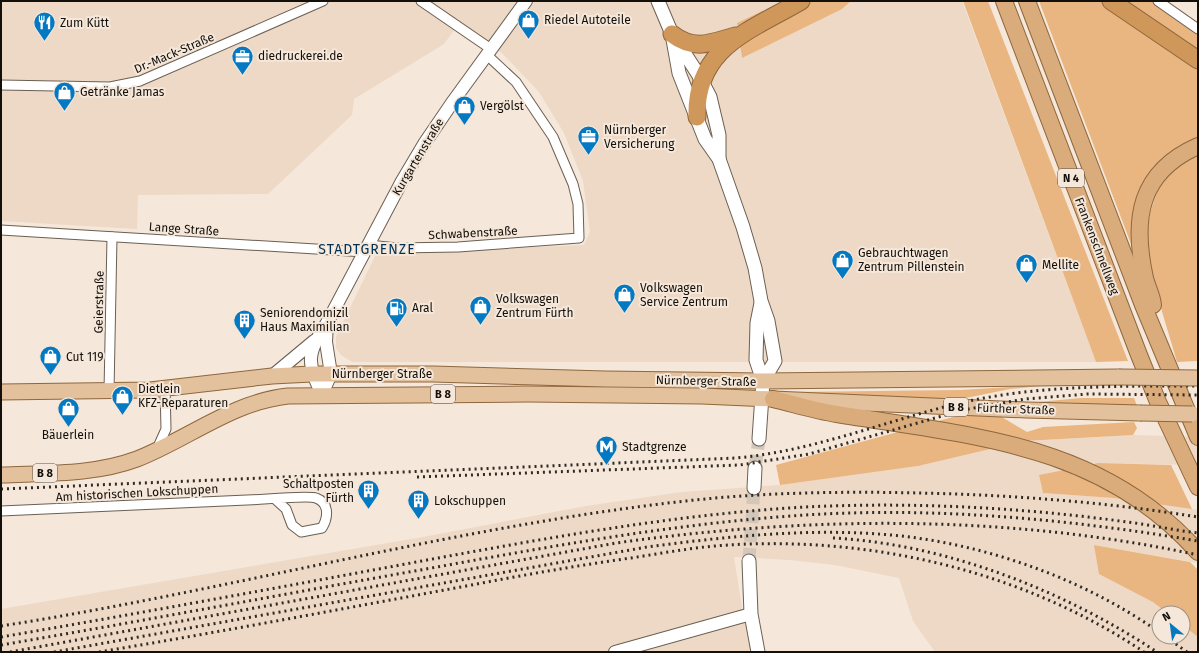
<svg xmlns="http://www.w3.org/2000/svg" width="1199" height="653" font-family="'Fira Sans',sans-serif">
<rect width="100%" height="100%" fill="#f5e7d9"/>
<g fill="#edd9c5">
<polygon points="1,1 785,1 737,23 742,58 841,9 851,1 962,1 1096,362 352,362 341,355 336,348 336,337 376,254 584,245 590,232 583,181 564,133 539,92 503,54 460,22 444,44 354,99 352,115 268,194 138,195 137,229 1,221"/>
<polygon points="1133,435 1198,437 1198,465 1098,463 1088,464 1039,475 1043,493 1114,498 1198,510 1198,563 1094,545 1153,602 1167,613 1159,613 1159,637 1183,637 1183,625 1198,637 1198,652 935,652 913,621 899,578 835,565 790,560 734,557 743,614 752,652 1,652 1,609 423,537 586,506 682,492 780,485 918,466 1024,441"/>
</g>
<g fill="#e9b580">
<polygon points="784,1 851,1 842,9 742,58 737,23"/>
<polygon points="963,1 988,1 1128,361 1096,362"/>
<polygon points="1039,1 1100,1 1198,68 1198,141 1161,164 1136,257"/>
<polygon points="1121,1 1154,1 1158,7 1198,34 1198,53"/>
<path d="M1198,154v207l-21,1c-9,-32 -20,-64 -27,-97 -8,-35 2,-84 34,-105 4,-2 10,-4 14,-6z"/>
<polygon points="1058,384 1010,389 951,401 788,394 792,392 961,390"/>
<polygon points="606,386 734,388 741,391 606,390"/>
<polygon points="1081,398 1134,398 1137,406 1016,404"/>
<polygon points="968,413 1000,416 1027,432 1043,427 1134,422 1137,428 1133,435 1024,441 918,466 780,485 776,465"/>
<polygon points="1098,463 1171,465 1192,509 1114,498 1043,493 1039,475"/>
<polygon points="1094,545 1190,562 1198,570 1198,637 1183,625 1183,613 1167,613 1153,602 1099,574"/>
</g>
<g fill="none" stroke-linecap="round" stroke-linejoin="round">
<g stroke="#d3c7ba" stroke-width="13" stroke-dasharray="13 6" stroke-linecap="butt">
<polyline points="755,468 759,439"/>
<polyline points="749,561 754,488"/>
</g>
<defs>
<g id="minor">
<polyline points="421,1 491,49"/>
<polyline points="1158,1 1198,29"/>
<polyline points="1,85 110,87 140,81 323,1"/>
<polyline points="1,230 365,252"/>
<polyline points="369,245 397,248 458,247 579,238 578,204 573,184 553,137 516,82 487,55"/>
<polyline points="109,392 112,237"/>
<polyline points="157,449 166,429 165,388"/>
<path d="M1,511c82,-3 164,-7 246,-11 12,0 61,-5 69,-2 14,5 12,20 6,30l-21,4 -9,-7 -6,-16 -11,-10"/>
</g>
<g id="tertiary">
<polyline points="272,376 314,341"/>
<path d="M322,394c-16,-31 -15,-42 5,-71l75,-142 22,-37 30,-44 72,-99"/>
<polyline points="322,394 331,374 326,342 327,323"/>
<polyline points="615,652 751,614"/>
</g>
<g id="secondary">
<polyline points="658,1 672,34 698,74 710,97 719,135 719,159"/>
<polyline points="672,34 679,73 705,139 719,159 743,227 755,268 761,301 768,321 775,361 763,381 759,439"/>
<polyline points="761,303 757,323 756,360 763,381"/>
<polyline points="754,488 755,468"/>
<polyline points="749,561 751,614 758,652"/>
</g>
<g id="primary">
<polyline points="1,392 150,390 272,376 312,374 433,374 605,379 763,381 1119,377"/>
<path d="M1,475c46,-2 93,0 136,-16 51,-20 95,-57 151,-63l239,-2 175,2 324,14 114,3"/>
</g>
<g id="trunk">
<polyline points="1004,1 1139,355 1158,402 1198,487"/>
<polyline points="1027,1 1143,305 1198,437"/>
<path d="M1153,305c-1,-10 -6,-18 -8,-27 -13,-59 -6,-106 53,-132"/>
<path d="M773,399c21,5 43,12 64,15 134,22 264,29 361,138"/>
</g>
<g id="motorway">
<polyline points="1111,1 1198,60"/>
<path d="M672,34c22,17 39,9 63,2"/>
<path d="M697,117c-2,-70 53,-86 104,-116"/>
</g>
</defs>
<use href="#minor" stroke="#6b5f53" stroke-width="11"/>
<use href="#tertiary" stroke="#6b5f53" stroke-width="14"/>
<use href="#secondary" stroke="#6b5f53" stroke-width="15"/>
<use href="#primary" stroke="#8e673e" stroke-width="17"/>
<use href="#trunk" stroke="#8e673e" stroke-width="18"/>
<use href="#motorway" stroke="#8e673e" stroke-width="19"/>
<use href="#minor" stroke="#fff" stroke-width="9"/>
<use href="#tertiary" stroke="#fff" stroke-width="12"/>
<use href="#secondary" stroke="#fff" stroke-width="13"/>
<use href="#primary" stroke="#e3c19c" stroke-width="15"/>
<use href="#trunk" stroke="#daac7b" stroke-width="16"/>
<use href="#motorway" stroke="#d0975a" stroke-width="17"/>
<g stroke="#2f2a24" stroke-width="3" stroke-dasharray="2 4" stroke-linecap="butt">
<polyline points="417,477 740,465 809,454 963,410 1025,399 1088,394 1198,395"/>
<path d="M1,489l735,-31c78,-7 149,-37 224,-55 78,-18 158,-17 238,-17"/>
<path d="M833,538c112,6 230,52 324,114"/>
<path d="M1,626c226,-35 449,-98 676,-124 92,-11 186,-11 279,-8 81,3 162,10 242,23"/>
<path d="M1,637c146,-25 291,-52 437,-79 121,-22 243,-44 367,-51 104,-5 211,0 315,14 26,3 52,9 78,12"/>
<polyline points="1166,637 1187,652"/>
<path d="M1,645c142,-24 283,-51 425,-76 132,-24 263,-48 397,-55 126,-6 251,6 375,27"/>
<path d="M10,652l606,-109c193,-27 391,-29 582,12"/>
<path d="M54,652l593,-105c83,-11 170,-20 254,-11 90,10 184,44 258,96"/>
<path d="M99,652c121,-20 242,-43 362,-65 57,-11 113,-21 170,-29 32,-5 64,-11 97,-13 144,-9 295,26 416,107"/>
</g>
<defs>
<g id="primary-bridge">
<polyline points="1119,377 1198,378"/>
<polyline points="1140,413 1192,414"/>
</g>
</defs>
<use href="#primary-bridge" stroke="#8e673e" stroke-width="17" stroke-linecap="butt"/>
<use href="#primary-bridge" stroke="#e3c19c" stroke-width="15"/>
</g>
<defs>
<symbol id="shop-pin" viewBox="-11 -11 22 30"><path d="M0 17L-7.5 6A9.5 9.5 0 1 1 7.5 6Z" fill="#0479c3" stroke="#f5e7d9"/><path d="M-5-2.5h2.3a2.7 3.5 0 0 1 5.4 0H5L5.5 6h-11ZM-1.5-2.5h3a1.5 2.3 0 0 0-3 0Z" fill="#fff"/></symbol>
<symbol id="restaurant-pin" viewBox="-11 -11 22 30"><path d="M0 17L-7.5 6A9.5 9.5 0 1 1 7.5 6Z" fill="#0479c3" stroke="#f5e7d9"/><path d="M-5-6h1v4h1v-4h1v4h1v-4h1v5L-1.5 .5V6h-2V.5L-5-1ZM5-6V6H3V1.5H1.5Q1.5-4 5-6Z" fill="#fff"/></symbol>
<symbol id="office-pin" viewBox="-11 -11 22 30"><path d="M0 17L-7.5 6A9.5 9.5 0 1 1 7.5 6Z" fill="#0479c3" stroke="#f5e7d9"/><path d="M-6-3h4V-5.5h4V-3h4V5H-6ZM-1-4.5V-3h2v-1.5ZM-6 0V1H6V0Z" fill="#fff"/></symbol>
<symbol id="fuel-pin" viewBox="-11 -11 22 30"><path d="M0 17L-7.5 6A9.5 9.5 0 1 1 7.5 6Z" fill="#0479c3" stroke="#f5e7d9"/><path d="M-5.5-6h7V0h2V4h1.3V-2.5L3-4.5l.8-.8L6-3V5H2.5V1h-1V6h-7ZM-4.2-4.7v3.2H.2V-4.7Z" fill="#fff"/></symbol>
<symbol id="building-pin" viewBox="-11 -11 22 30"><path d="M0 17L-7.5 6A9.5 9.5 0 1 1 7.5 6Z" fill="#0479c3" stroke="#f5e7d9"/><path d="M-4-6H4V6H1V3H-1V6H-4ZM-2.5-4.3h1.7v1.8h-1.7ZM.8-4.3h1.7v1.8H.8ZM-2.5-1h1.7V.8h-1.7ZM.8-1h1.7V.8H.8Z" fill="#fff"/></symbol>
<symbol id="metro-pin" viewBox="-11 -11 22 30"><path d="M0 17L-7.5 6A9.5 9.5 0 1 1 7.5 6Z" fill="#0479c3" stroke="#f5e7d9"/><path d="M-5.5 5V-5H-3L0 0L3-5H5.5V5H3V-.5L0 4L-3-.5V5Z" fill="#fff"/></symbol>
</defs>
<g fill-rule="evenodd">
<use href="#shop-pin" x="516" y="8" width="25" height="34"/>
<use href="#restaurant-pin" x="32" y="10" width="25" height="34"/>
<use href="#office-pin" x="230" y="44" width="25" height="34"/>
<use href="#shop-pin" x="52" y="80" width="25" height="34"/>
<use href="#shop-pin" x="452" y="94" width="25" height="34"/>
<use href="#office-pin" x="576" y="124" width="25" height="34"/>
<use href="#shop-pin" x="830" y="248" width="25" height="34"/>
<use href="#shop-pin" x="1014" y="252" width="25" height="34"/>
<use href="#shop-pin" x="612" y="282" width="25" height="34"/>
<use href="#shop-pin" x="468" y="294" width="25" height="34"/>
<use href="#fuel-pin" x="384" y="296" width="25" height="34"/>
<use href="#building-pin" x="232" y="308" width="25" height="34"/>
<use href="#shop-pin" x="38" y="344" width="25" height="34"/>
<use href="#shop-pin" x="110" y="384" width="25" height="34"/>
<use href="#shop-pin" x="56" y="396" width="25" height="34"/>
<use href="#metro-pin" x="594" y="434" width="25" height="34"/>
<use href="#building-pin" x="356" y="478" width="25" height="34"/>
<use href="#building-pin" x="406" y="488" width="25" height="34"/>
</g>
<g text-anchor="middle" stroke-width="4" stroke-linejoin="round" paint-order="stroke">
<g fill="#f5e7d9" stroke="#575048" stroke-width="1">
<rect x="1058" y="169" width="26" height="18" rx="3"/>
<rect x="431" y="385" width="24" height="18" rx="3"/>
<rect x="944" y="398" width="24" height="18" rx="3"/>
<rect x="33" y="464" width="24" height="18" rx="3"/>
</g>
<g font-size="11" font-weight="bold" fill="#130f0a">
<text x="1071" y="182">N 4</text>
<text x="443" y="398">B 8</text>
<text x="956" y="411">B 8</text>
<text x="45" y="477">B 8</text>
</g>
<g font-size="12" fill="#130f0a" stroke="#f5e7d9" text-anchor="start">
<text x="544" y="24">Riedel Autoteile</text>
<text x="60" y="27">Zum Kütt</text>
<text x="258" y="60">diedruckerei.de</text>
<text x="80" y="96">Getränke Jamas</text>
<text x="480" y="110">Vergölst</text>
<text x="604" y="134">Nürnberger<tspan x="604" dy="14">Versicherung</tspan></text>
<text x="858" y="257">Gebrauchtwagen<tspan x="858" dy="14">Zentrum Pillenstein</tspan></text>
<text x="1042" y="269">Mellite</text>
<text x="640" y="292">Volkswagen<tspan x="640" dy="14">Service Zentrum</tspan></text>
<text x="496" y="303">Volkswagen<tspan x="496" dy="14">Zentrum Fürth</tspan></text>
<text x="412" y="312">Aral</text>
<text x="260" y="317">Seniorendomizil<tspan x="260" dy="14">Haus Maximilian</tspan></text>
<text x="66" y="361">Cut 119</text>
<text x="138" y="393">Dietlein<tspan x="138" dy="14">KFZ-Reparaturen</tspan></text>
<text x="68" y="439" text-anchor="middle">Bäuerlein</text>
<text x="622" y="451">Stadtgrenze</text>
<text x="354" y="488" text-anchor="end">Schaltposten<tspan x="354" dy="14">Fürth</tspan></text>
<text x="434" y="505">Lokschuppen</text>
</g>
<g font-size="12" fill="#130f0a" stroke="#f5e7d9">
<text transform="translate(174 53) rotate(-23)" y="4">Dr.-Mack-Straße</text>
<text transform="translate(418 157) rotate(-59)" y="4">Kurgartenstraße</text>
<text transform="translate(184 229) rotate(4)" y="4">Lange Straße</text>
<text transform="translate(473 233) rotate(-3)" y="4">Schwabenstraße</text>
<text transform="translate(1097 246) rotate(69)" y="4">Frankenschnellweg</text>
<text transform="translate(99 302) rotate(-89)" y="4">Geierstraße</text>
<text x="382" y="378">Nürnberger Straße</text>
<text transform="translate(706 381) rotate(1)" y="4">Nürnberger Straße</text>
<text transform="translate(1016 409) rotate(2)" y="4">Fürther Straße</text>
<text transform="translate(137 493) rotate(-3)" y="4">Am historischen Lokschuppen</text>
</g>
<g font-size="14" letter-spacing="1" fill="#003053" stroke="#f5e7d9">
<text x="367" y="254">STADTGRENZE</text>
</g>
</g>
<rect width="1199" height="653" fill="none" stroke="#130f0a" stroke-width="4"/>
<g transform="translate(1171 625) rotate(331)"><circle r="19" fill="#f5e7d9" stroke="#9b9186"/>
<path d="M0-3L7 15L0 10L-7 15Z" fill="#0479c3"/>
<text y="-6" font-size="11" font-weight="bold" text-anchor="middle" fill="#130f0a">N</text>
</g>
</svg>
